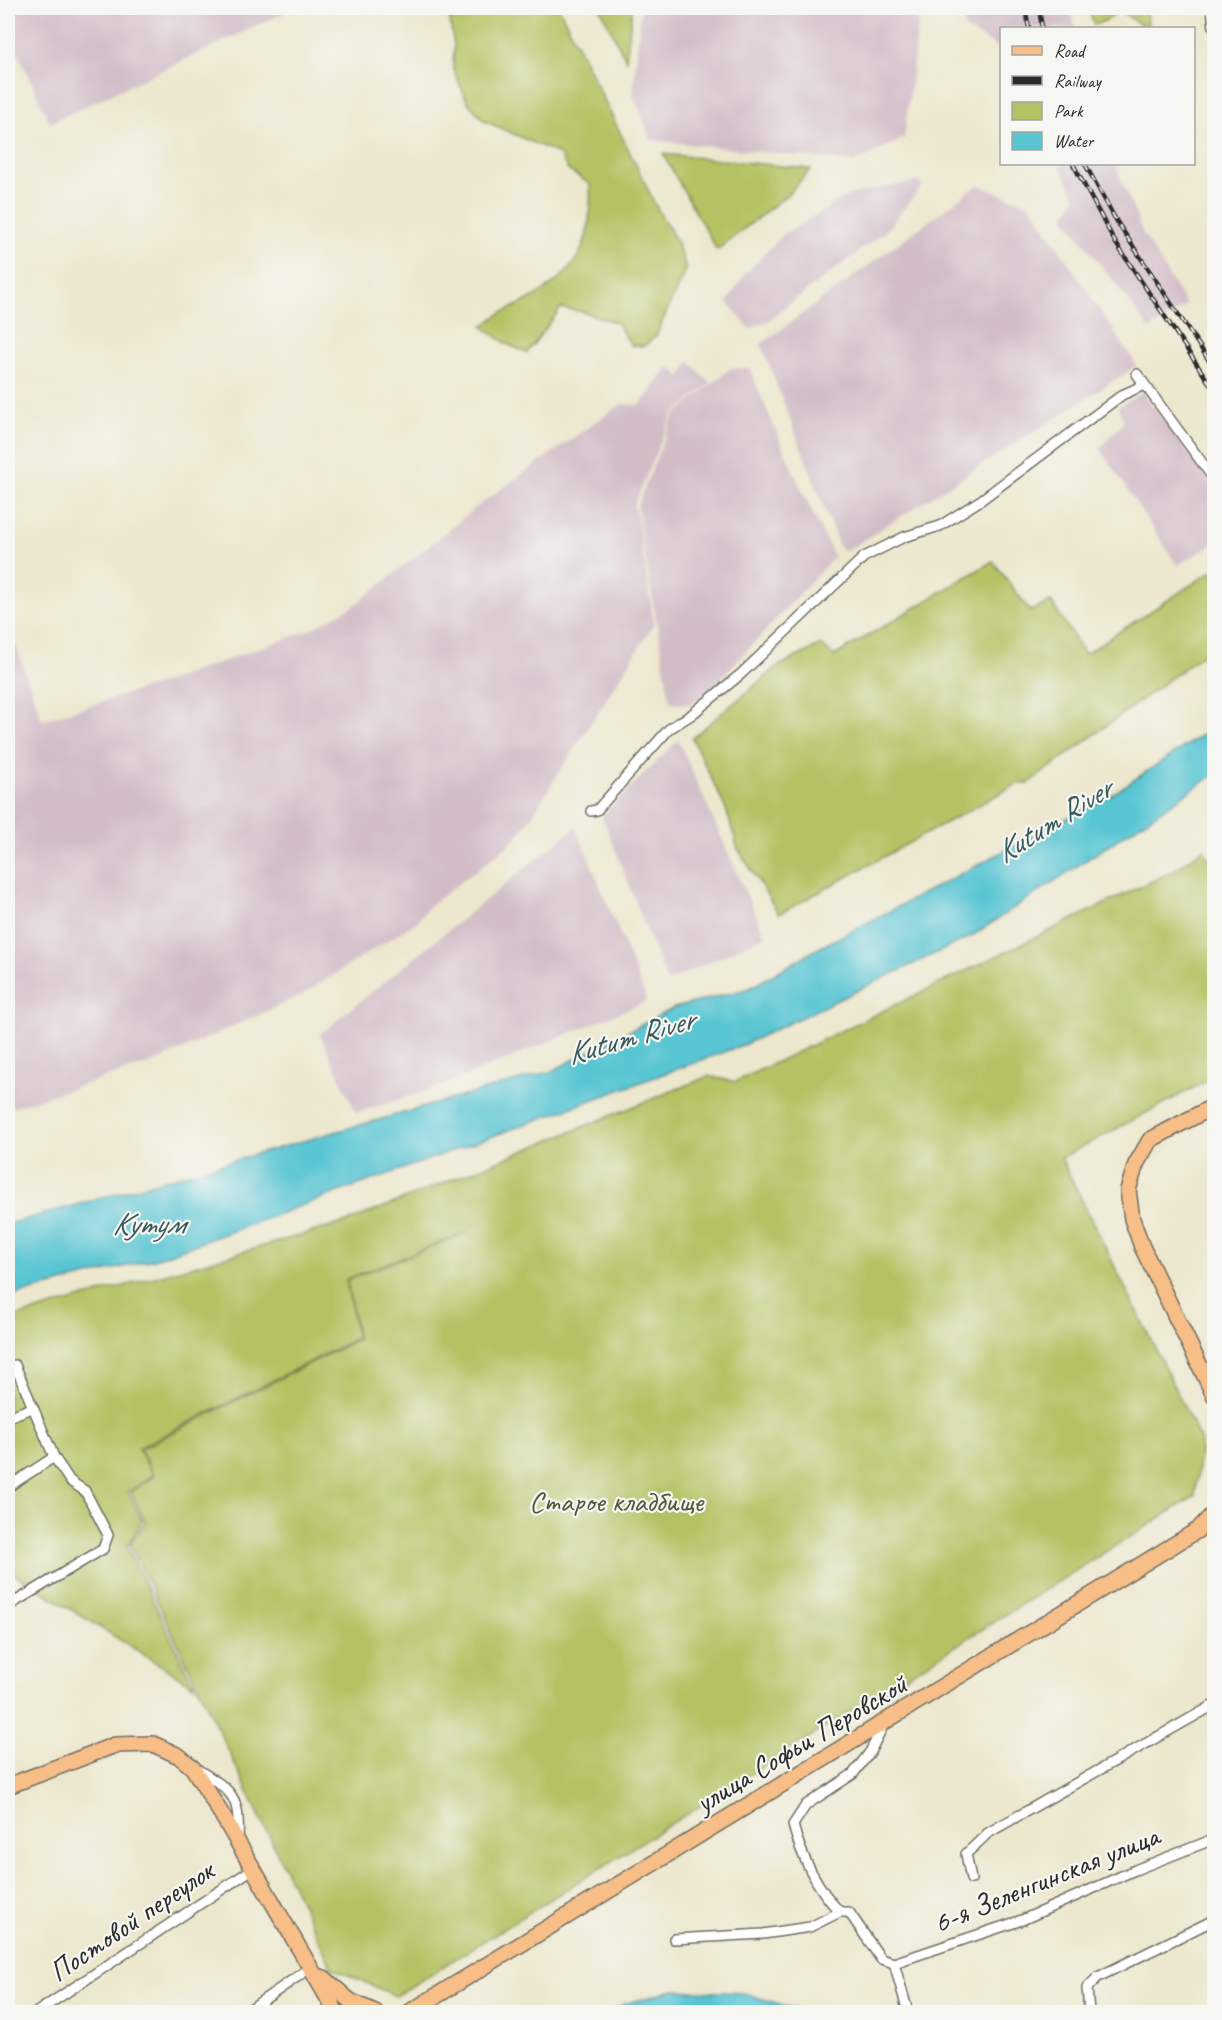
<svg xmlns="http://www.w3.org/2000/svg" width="1222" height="2020" font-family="Caveat,sans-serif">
<rect width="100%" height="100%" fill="#f6f6f2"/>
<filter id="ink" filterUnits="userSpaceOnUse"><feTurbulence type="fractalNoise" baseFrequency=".0167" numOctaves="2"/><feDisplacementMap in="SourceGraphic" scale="12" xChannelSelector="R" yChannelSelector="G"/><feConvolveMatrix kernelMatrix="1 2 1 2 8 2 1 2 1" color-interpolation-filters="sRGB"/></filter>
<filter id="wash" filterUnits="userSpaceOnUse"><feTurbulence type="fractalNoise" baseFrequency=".008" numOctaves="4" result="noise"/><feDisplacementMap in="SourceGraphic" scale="24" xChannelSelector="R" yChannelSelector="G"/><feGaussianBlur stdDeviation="1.35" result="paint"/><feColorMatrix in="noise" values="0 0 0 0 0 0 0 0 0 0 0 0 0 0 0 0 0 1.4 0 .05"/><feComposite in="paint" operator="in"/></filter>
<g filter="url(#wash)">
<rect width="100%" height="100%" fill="#ece7cd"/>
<g fill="#d2bdc7">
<polygon points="8,8 294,8 50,123 8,31"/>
<polygon points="641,8 920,8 904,138 855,162 651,140 633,94"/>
<polygon points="962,8 1070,8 1075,28 1002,28 1001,49 965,28"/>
<polygon points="1059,164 1115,164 1142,231 1186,305 1150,329 1064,217 1076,198"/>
<polygon points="917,181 922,186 886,231 767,321 750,329 727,302 745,274 783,235 848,195"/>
<polygon points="978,185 1030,205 1137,366 845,552 839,546 761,344"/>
<polygon points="689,361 711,383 672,415 633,507 637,514 654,624 524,828 508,846 428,907 417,922 300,996 154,1062 8,1109 8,645 16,647 42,720 166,682 310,630 355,605 483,502 621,404 640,405 669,367 681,376"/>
<polygon points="731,368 749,368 798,482 834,557 714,686 689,705 670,702 637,506 674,415"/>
<polygon points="1142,392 1214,487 1214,544 1177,565 1100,448 1124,422 1118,407"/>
<polygon points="678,740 765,936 667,982 602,816"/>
<polygon points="576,827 647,1001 442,1086 356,1113 320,1034"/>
</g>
<g fill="#b5c263" stroke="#707647" stroke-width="1.5">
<path d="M448,8h111l99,202 18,30 10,28 -30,68 -12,10 -13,-1 -14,-22 -34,-11 -22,-4 -34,45 -20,-9 -24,-17c15,-15 25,-16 43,-26 54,-28 67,-58 64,-117l-22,-14 -9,-16 -75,-33 -17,-20 -14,-33 1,-22z"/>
<polygon points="600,8 632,8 626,60"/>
<path d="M1088,8h59l1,19c-12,-2 -18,-12 -30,-16l-11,9 -13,5z"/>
<polygon points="663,154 811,169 787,195 717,250"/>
<polygon points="993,561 1030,611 1051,602 1085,654 1214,570 1214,646 1029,783 1017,784 779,914 738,849 726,809 692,738 777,667 821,645 834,656"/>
<polygon points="1204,849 1214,871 1214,1077 1061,1158 1201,1441 1195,1496 396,1996 332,1968 130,1544 145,1522 131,1492 154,1476 140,1449 358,1339 347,1280 468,1232 346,1279 357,1338 138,1448 153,1475 128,1492 142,1521 127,1546 194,1686 8,1570 8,1319 347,1222 709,1076 735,1082 1173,871"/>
</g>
<g fill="#59c5d3" stroke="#42787f" stroke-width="1.5">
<polygon points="1214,727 1214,775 972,936 743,1045 161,1257 8,1297 8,1224 552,1071 674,1008 750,988 815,950 1111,795"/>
<polygon points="673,1990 744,1993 805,2012 608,2012 625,2004"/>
</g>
</g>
<g filter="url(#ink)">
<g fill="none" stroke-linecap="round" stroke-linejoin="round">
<defs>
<g id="street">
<polyline points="1212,8 1214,27"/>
<polyline points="1137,374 1214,479"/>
<polyline points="591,811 597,810 669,729 691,715 741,674 864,557 904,537 940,526 981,500 1122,395 1144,385"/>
<polyline points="8,1368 15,1365 54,1457 70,1481 85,1491 108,1535 103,1549 8,1606"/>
<polyline points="8,1417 32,1408"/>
<polyline points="8,1487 54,1457"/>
<path d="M884,1724l-14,28 -17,22 -47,31 -13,20c8,31 25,65 47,87h9l32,47 13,4 14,49"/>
<path d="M197,1769c37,23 43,27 41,72"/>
<polyline points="971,1879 966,1854 988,1833 1214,1705"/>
<polyline points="674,1939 763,1934 810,1927 840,1912"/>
<polyline points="894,1963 1022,1920 1135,1870 1214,1839"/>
<polyline points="37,2012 251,1870"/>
<polyline points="246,2012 310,1968"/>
<polyline points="1089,2012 1087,1988 1098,1977 1214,1920"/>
<polyline points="1211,2012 1214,2010"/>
</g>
<g id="primary">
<polyline points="1214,1106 1150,1140 1136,1164 1128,1190 1132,1219 1142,1247 1214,1395"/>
<polyline points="8,1786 115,1745 153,1744 179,1756 193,1768 222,1815 336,2012"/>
<polyline points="316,1976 324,1978 350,2001 375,2012"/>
<polyline points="410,2012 1198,1530 1214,1513"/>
</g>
</defs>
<use href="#street" stroke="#6f6d64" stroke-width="12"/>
<use href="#primary" stroke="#6f6d64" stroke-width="18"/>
<use href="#street" stroke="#fff" stroke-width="9"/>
<use href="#primary" stroke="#f7be87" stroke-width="15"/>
<defs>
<g id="rail">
<polyline points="1025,8 1029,28"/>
<polyline points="1039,8 1042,28"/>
<polyline points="1073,164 1115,242 1214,390"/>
<polyline points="1085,164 1117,222 1214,368"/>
</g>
</defs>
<use href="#rail" stroke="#2b2b2b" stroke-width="4.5"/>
<use href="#rail" stroke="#f6f6f2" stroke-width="2" stroke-dasharray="7" stroke-linecap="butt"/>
</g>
</g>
<g text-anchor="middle" stroke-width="4.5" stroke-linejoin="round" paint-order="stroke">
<g font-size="30" fill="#54583c" stroke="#f6f6f2">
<text x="616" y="1511">Старое кладбище</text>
</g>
<g font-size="30" fill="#2b2b2b" stroke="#f6f6f2">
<text transform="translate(801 1743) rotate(-31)" y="10">улица Софьи Перовской</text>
<text transform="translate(1046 1879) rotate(-22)" y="10">6-я Зеленгинская улица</text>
<text transform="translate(131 1921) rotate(-34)" y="10">Постовой переулок</text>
</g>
<g font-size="32" font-style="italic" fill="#39595d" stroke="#f6f6f2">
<text transform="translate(1053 820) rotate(-32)" y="11">Kutum River</text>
<text transform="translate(630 1036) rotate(-16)" y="11">Kutum River</text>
<text x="148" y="1234">Кутум</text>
</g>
</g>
<rect width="1222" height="2020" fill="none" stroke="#f6f6f2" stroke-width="30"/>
<rect x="1000" y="27" width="195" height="138" fill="#f6f6f2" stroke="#a5a5a2" stroke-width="1.5"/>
<rect x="1012" y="46" width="30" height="9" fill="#f7be87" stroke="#a5a5a2" stroke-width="1.5"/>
<text x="1054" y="57" font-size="18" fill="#2b2b2b">Road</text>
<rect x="1012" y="76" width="30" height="9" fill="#2b2b2b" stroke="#a5a5a2" stroke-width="1.5"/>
<text x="1054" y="87" font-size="18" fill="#2b2b2b">Railway</text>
<rect x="1012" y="102" width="30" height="18" fill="#b5c263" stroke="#a5a5a2" stroke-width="1.5"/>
<text x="1054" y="117" font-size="18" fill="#2b2b2b">Park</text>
<rect x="1012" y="132" width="30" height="18" fill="#59c5d3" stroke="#a5a5a2" stroke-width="1.5"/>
<text x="1054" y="147" font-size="18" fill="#2b2b2b">Water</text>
</svg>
